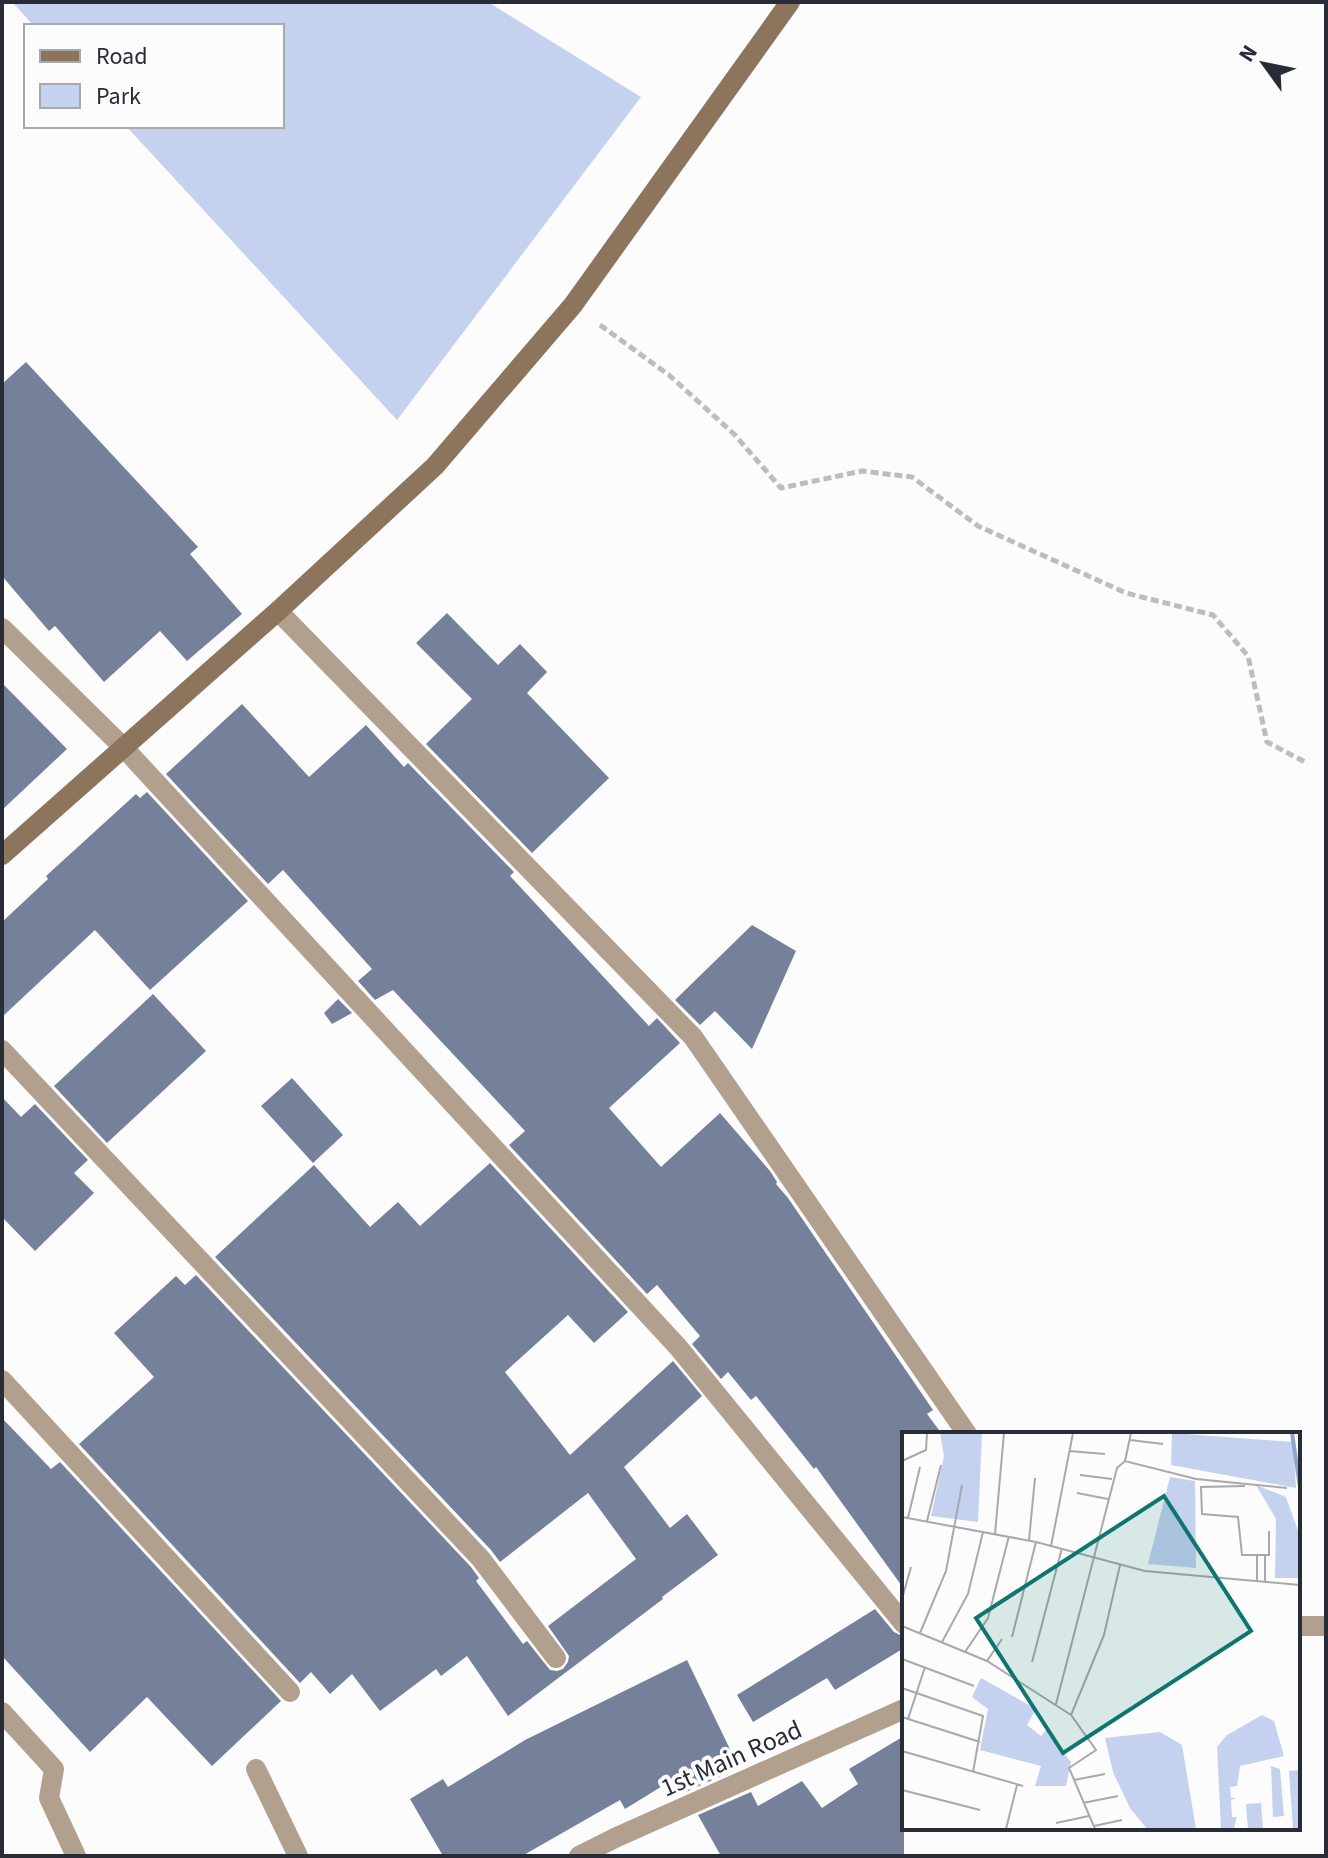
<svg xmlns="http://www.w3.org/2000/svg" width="1328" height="1858" font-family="'Source Sans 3',sans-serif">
<rect width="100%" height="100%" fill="#fcfcfc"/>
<polygon fill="#c4d1ef" points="12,2 488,2 641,97 397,420 126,126 282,126 282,26 34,26"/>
<g fill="#75819b">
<polygon points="26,362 198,547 190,554 242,614 187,661 160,631 104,682 55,626 49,631 2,576 2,384"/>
<polygon points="447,613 498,665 520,644 547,672 527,693 609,778 532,853 426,744 472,699 416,643"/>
<polygon points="2,683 67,749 2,810"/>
<polygon points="242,704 309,777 366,725 404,767 408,763 514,872 510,876 649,1026 657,1018 680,1043 609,1108 661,1167 720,1113 770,1171 777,1182 776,1184 788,1198 933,1410 927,1414 942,1434 904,1434 904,1589 816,1467 814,1469 756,1396 751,1400 728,1372 721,1379 692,1344 700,1336 657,1285 647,1294 509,1145 525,1131 393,990 375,1000 358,981 372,969 283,870 268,884 166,774"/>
<polygon points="147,792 248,901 150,990 95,930 2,1017 2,922 48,879 46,876 136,794 140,798"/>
<polygon points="752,925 796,951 752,1049 715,1011 700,1025 675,1000"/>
<polygon points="153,994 206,1051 107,1143 54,1086"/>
<polygon points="338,999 352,1013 332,1024 324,1013"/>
<polygon points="292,1078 343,1135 313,1163 261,1106"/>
<polygon points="2,1097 21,1117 35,1104 88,1160 74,1173 94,1193 35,1251 2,1217"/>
<polygon points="490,1163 628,1312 594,1343 568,1315 505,1372 570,1455 673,1361 702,1396 624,1467 670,1528 687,1514 718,1555 662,1597 663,1599 508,1716 467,1656 441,1676 436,1669 380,1711 352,1674 330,1694 311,1672 300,1683 79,1444 154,1377 114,1333 176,1276 185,1285 196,1275 471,1567 479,1578 476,1581 523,1644 527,1641 550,1670 557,1671 563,1669 568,1662 569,1656 548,1626 636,1559 588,1493 500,1562 491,1550 215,1257 314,1165 370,1227 398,1202 420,1226"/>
<polygon points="2,1418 51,1469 60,1462 281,1701 212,1766 147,1697 90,1752 2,1656"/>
<polygon points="875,1609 894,1632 904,1637 904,1648 835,1690 827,1678 753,1722 737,1695"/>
<polygon points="687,1660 739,1768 686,1792 677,1777 625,1809 620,1800 522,1856 443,1856 410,1799 443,1779 448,1787 525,1740"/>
<polygon points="904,1736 904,1856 721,1856 698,1815 751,1792 758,1806 802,1781 822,1808 858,1784 849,1769"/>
</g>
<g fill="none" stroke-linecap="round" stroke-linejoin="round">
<polyline stroke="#bcbdc0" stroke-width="5" stroke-dasharray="8 4" stroke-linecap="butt" points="600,325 669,375 734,434 781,488 862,471 912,477 978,526 1126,593 1213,615 1248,656 1267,742 1305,762"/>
<g stroke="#b2a08f" stroke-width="20">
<polyline points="278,611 693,1037 967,1434"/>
<polyline points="2,628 124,748 678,1347 904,1624"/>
<polyline points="2,1050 481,1559 556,1658"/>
<polyline points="2,1380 290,1692"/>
<polyline points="1298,1626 1326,1626"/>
<polyline points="2,1712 54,1769 49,1798 76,1856"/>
<polyline points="256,1769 298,1856"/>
<polyline points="579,1856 617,1837 904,1709"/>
</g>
<polyline stroke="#8d745c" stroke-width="20" points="2,855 278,611 435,466 573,305 790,2"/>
</g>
<g text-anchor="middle" stroke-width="8" stroke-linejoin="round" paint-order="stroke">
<g font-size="26" fill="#282c37" stroke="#fcfcfc">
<text transform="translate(731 1758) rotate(-24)" y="9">1st Main Road</text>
</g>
</g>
<g transform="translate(902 1432)">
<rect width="398" height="398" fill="#fcfcfc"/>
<path d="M38,1h42l-4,89 -47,-6 13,-60zM270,1l121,9 3,46 -125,-23zM268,45l25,4 1,87 -48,-4zM354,53l30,12 14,39v42h-25l1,-59zM79,246l55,31 -9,16 14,11 5,-6 25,32 -5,24h-31l6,-20 -61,-16 8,-41 -16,-12zM360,283l12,6 10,35 -44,10 -3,20 -7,1 1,11h5l-5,2 1,17h5l-3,11 4,1h-17l-4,-82 10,-12zM258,300l22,13 14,84h-49l-17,-21 -17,-36 -8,-34zM369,334l9,3 4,47 -11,1zM398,338v59h-7l-4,-58zM359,371l2,26h-15l-2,-25z" fill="#c4d1ef"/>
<path fill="none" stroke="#8fa3d0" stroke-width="4" d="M390,1l8,54"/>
<path fill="none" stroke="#a7a9ad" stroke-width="2" d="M228,8l33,4M167,19l36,3M0,29l24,-11 1,-17M223,29l6,-28M178,43l32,4M343,54l-44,1 1,27 36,3 4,38h27v-24M175,61l31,6M0,85l134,25 109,29 155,14M6,86l12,-51M25,89l14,-56M93,102l9,-101M127,108l6,-62M149,114l22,-113M355,123v27M363,124v27M0,167l9,-32M0,194l85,35 84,54 25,35 -27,18 26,61M18,201l26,-62 16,-86M110,205l24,-95M40,210l26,-48 15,-62M63,220l23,-34 21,-82M0,227l72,27M85,229l15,-22M130,230l30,-114M0,256l81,28 -10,56M154,272l61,-236 8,-7 71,18 91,9M169,283l33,-80 16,-70M0,285l78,25M6,287l17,-52M0,319l121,35M172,348l31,-6M0,358l78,20M181,371l35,-7M154,391l33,-7M192,394l28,-6M104,397l11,-44"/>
<path fill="#0f766e" fill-opacity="0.15" stroke="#0f766e" stroke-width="4" d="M262,64l87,135 -188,122 -87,-135z"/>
<rect width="398" height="398" fill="none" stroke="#282c37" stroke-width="4"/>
</g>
<rect width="1328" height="1858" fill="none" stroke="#282c37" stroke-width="8"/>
<rect x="24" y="24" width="260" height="104" fill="#fcfcfc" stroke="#a7a9ad" stroke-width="2"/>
<rect x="40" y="50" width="40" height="12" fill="#8d745c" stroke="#a7a9ad" stroke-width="2"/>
<text x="96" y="64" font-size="24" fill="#282c37">Road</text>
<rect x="40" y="84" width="40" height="24" fill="#c4d1ef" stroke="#a7a9ad" stroke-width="2"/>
<text x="96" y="104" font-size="24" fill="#282c37">Park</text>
<g transform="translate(1264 64) rotate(303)" stroke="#fcfcfc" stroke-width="6" paint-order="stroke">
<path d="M0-6L14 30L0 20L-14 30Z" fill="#282c37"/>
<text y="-12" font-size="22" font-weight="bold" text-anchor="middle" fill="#282c37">N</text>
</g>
</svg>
